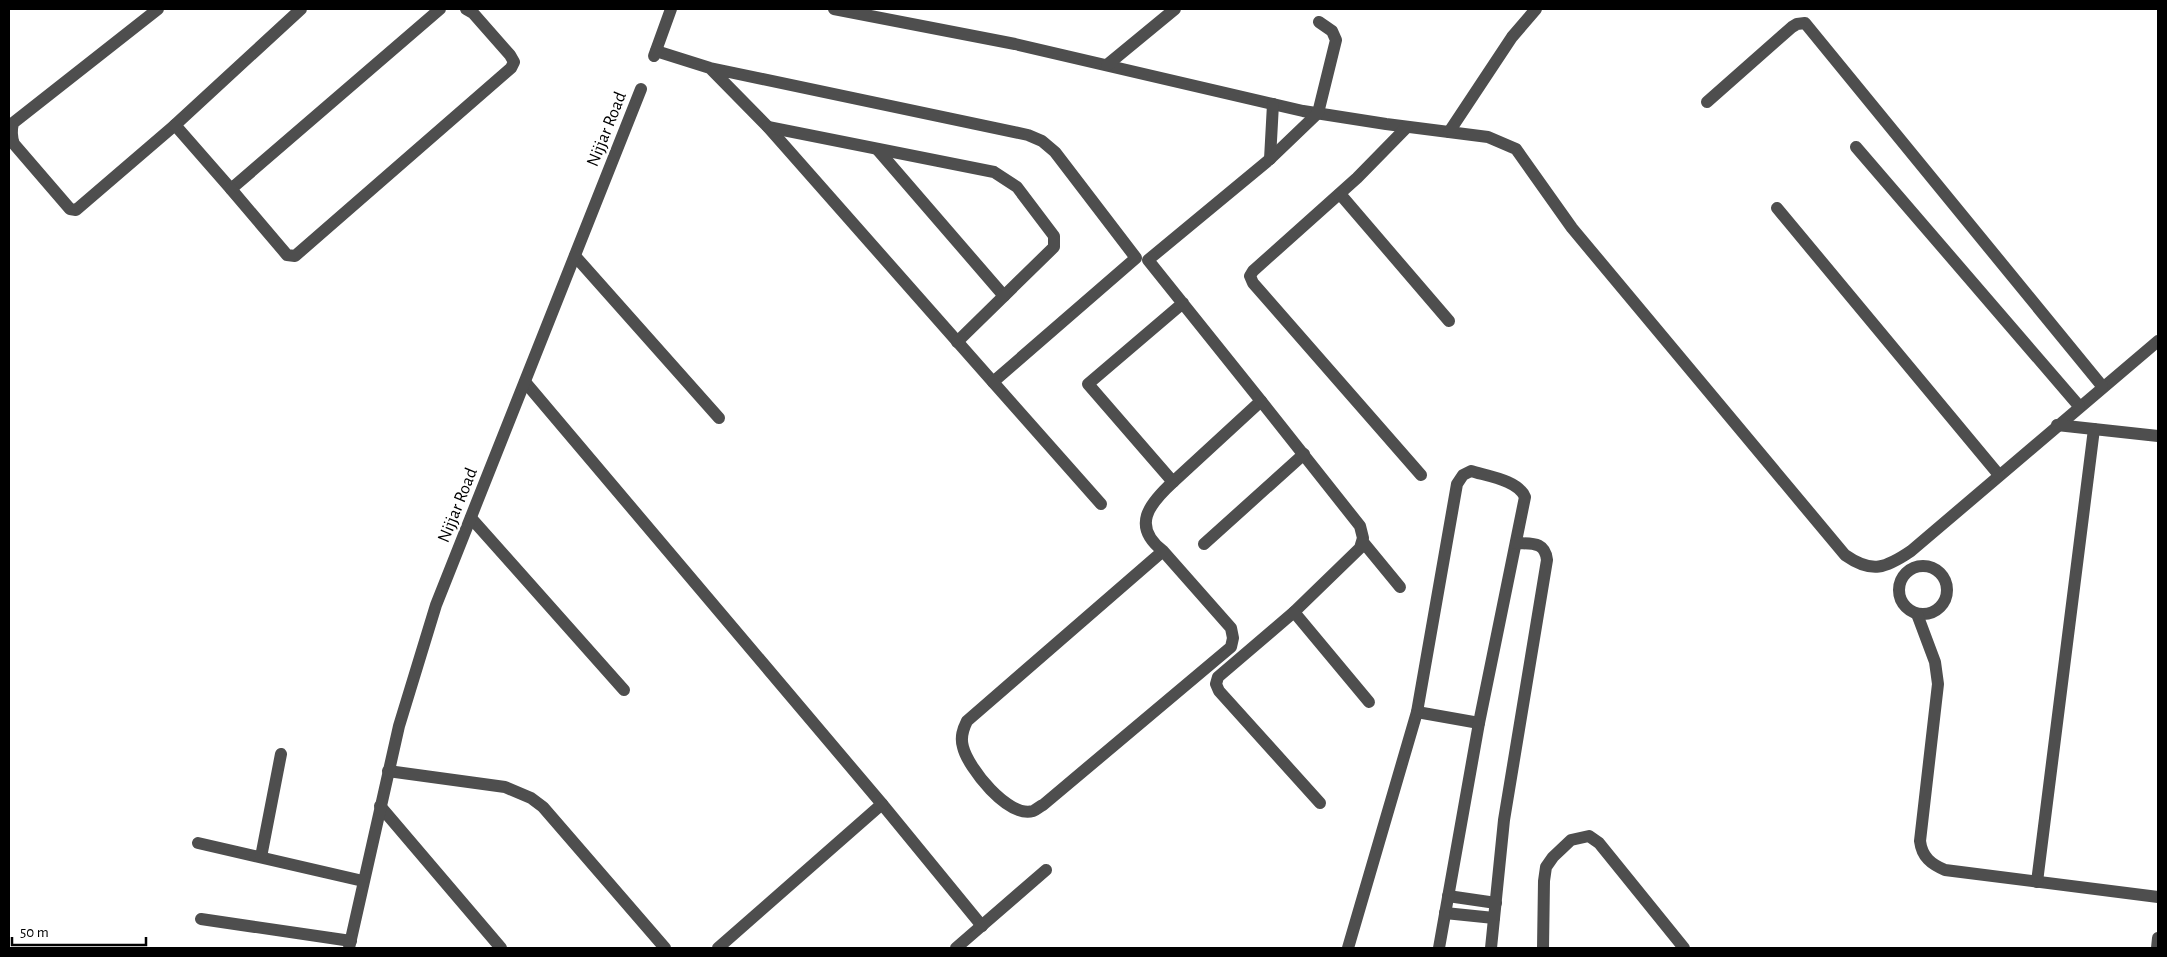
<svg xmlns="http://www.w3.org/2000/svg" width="2167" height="957" font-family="'Alegreya Sans',sans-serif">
<rect width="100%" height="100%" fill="#fff"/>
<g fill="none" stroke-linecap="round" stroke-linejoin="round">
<g stroke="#4e4e4e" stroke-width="12">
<path d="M158,9l-145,114c-2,8 -2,13 1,21l56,65 6,1 99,-85"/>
<polyline points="301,9 175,125 231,189 440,9"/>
<path d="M834,9l181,35 288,67 83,13 102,13 28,12 56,79 273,327c27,19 41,13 66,-4l247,-210"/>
<polyline points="656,51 710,68 1028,135 1042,141 1055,152 1136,258 993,382 768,127 710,68"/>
<polyline points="654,56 671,9"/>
<polyline points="1107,65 1175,9"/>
<polyline points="1707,102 1792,27 1797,24 1805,23 2102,386"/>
<polyline points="768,127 994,172 1017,187 1054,236 1054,247 957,342"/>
<polyline points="1407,127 1357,178 1253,271 1250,276 1253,283 1421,475"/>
<polyline points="1449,132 1512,37 1536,9"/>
<polyline points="1856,147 2079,406"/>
<polyline points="877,149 1004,296"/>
<polyline points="1270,159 1273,104"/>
<polyline points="231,189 287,255 295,256 511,68 514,62 510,55 473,13 466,9"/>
<polyline points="1340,194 1449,321"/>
<polyline points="1777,208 1999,475"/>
<polyline points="575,256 719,418"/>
<polyline points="1183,303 1088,384 1173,482 1261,401 1148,260 1270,159 1318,113 1336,40 1332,31 1319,22"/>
<polyline points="525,382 882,804 982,926"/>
<polyline points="993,382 1101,504"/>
<polyline points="1261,401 1360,526 1363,538 1360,548 1294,612 1218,677 1216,684 1219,691 1320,803"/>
<polyline points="2057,425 2158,436"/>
<polyline points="471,518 624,690"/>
<polyline points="1363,542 1400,587"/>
<polyline points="1204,544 1304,454"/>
<path d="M1163,551l-196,170c-4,8 -7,16 -4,26 5,21 45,71 70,64 3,-1 7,-5 10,-6l188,-158 2,-9 -2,-10 -68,-77c-32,-25 -14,-47 10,-69"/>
<circle cx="1923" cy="590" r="24"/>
<polyline points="1294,612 1369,702"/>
<path d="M1917,614l18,48 3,22 -18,157c2,16 11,23 25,29l213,27"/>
<polyline points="1417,712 1479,723"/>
<polyline points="388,771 505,787 531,798 543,807 665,948"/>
<polyline points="380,806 501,948"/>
<polyline points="198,843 363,881"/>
<polyline points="261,857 281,754"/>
<polyline points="2037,882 2094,429"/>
<polyline points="1448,896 1496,903"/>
<polyline points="1445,913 1494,918"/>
<polyline points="201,919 351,941"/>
<polyline points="349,948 399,726 436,605 641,89"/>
<polyline points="718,948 882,804"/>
<polyline points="956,948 1046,870"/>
<path d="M1348,948l69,-236 40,-228 6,-9 8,-4c16,5 47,9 54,26l-46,226 -40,225"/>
<path d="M1491,948l13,-128 43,-260c-2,-19 -16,-16 -31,-17"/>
<polyline points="1543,948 1544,881 1546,867 1553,857 1571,840 1589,836 1599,843 1684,948"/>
<polyline points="2157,948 2158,938"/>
</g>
</g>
<g text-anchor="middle" stroke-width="4.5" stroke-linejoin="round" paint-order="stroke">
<g font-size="18" fill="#000" stroke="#fff">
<text transform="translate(606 129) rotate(-68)" y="6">Nijjar Road</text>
<text transform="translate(457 505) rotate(-68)" y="6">Nijjar Road</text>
</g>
</g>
<rect width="2167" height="957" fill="none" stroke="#000000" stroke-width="20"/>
<path d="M12 937v8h134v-8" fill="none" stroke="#000000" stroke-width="2.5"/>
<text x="20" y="937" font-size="15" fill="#000000" stroke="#ffffff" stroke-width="4" paint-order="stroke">50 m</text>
</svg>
